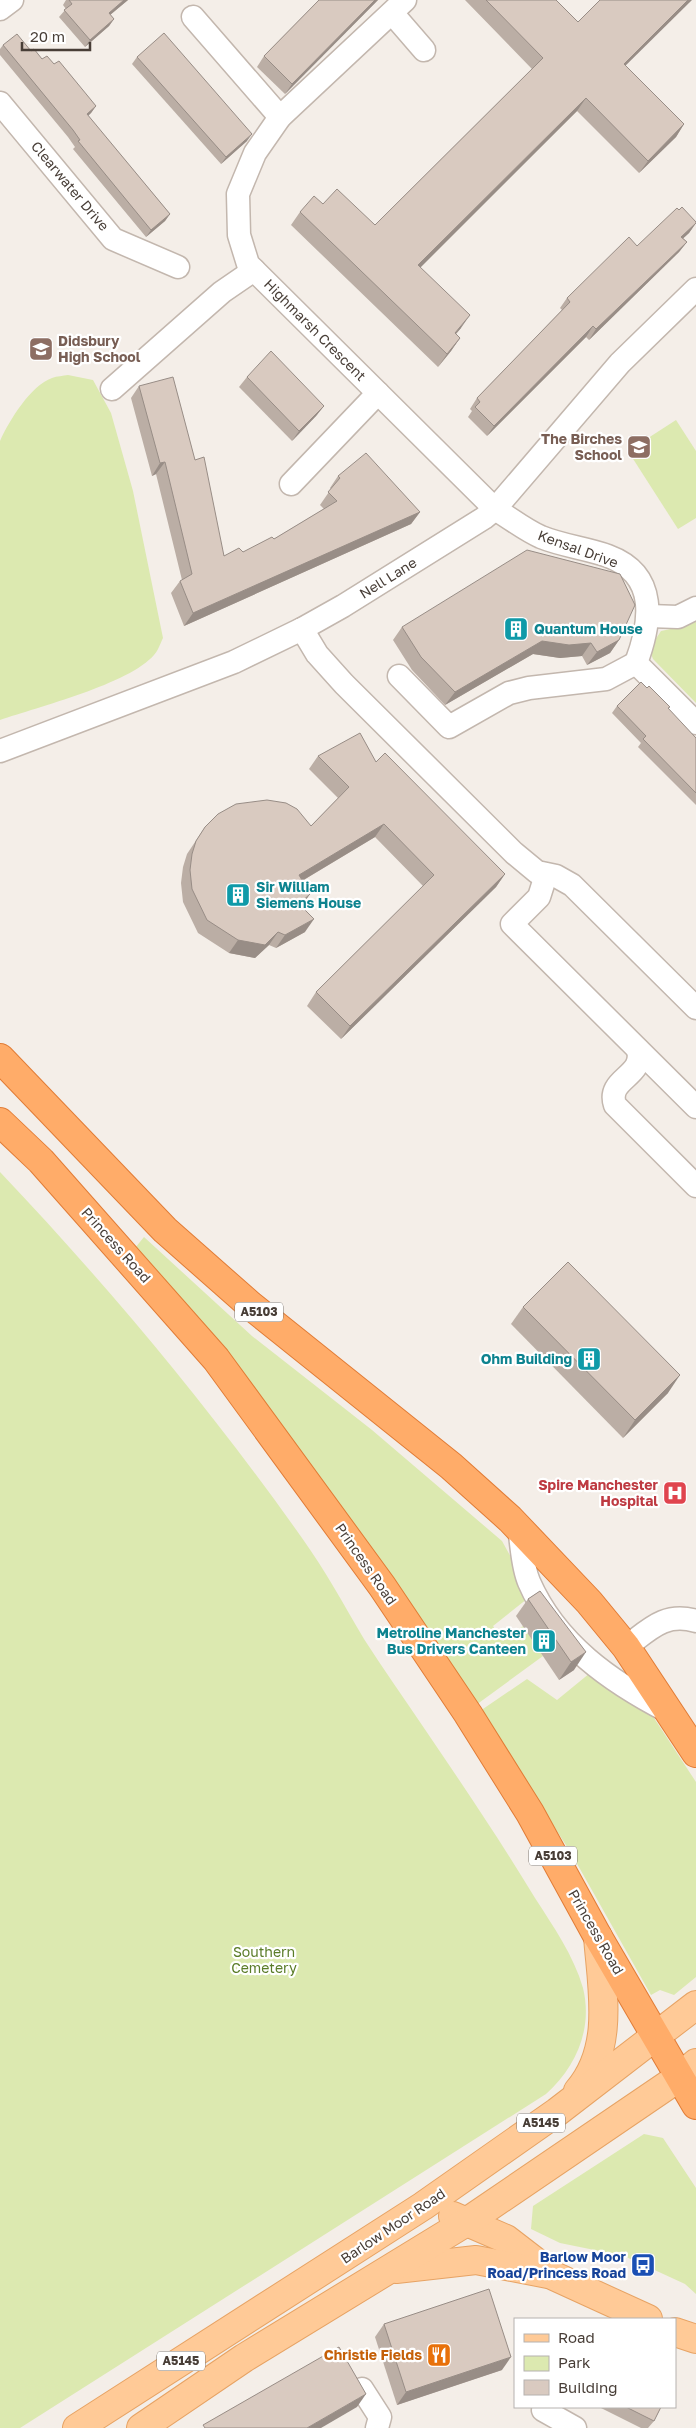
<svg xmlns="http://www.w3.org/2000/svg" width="696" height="2428" font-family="'Golos Text',sans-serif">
<rect width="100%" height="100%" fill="#f4eee8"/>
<g fill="#dce9b0">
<path d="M68,375l25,5 18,33 22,78 30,147c-3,6 -5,13 -9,17 -25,29 -116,52 -154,65v-279c9,-20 31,-56 52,-63 5,-2 11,-2 16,-3z"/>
<polygon points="676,420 696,451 696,518 678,529 628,451"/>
<path d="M696,620v83l-43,-44c-5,-10 2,-19 8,-28l24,-5z"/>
<path d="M0,1172c109,115 210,236 302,366 23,32 42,67 62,101 19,30 40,59 60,89 38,56 76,112 111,170 18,28 39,58 48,90 10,41 -7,79 -37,106l-526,334h-20z"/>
<polygon points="144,1237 252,1336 372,1430 502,1541 532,1595 493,1626 503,1641 523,1626 543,1656 476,1705 135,1248"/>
<polygon points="590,1673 654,1718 696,1782 696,1977 674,1995 660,1990 651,1995 571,1853 480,1711 527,1679 557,1700"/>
<polygon points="644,2134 663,2138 696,2188 696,2294 685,2284 624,2256 560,2243 531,2229 533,2206"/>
</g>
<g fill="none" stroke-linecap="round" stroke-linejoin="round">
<defs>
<g id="minor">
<path d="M405,0l-125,117 -25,36 -17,41 1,41 9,29 247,245c15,9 30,21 46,28 22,9 45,11 67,19 51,19 43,67 28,107l60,60"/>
<polyline points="0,9 12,0"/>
<polyline points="392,13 424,50"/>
<polyline points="193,17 280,117"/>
<polyline points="0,103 113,239 178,267"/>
<polyline points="112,389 222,292 254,270"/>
<polyline points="291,484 378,393"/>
<polyline points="649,616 678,617 696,608"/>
<polyline points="302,629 317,654 344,684 514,853 537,872 556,876 572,885 696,1008"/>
<polyline points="399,676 449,727 509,693 529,688 606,679 636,663"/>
<polyline points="0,751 234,662 302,629 343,606 484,518 495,509 620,363 696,289"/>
<polyline points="546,875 539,897 512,924 696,1107"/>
<path d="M638,1050c7,27 -32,28 -23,55l81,81"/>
<path d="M519,1529c3,16 3,37 10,53 27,62 82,100 140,130"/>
<path d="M626,1647c24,-18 39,-35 70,-26"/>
<polyline points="362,2389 380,2417 377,2428"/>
<polyline points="543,2410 575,2428"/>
</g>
<g id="major">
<path d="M578,2091c37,-43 24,-102 20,-154"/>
<polyline points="453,2216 506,2239 554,2276 648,2319"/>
<polyline points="396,2269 476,2260 548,2274"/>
<polyline points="675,2332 696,2339"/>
<polyline points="77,2428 423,2206 557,2112 696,2005"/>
<polyline points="141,2428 244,2358 468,2221 681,2076 696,2063"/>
</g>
<g id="highway">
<polyline points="0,1058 165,1230 250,1305 451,1466 510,1519 589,1602 626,1647 696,1753"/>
<polyline points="0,1122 41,1161 216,1359 382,1586 468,1714 530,1813 598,1937 696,2105"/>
</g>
</defs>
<use href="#minor" stroke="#c3b7ae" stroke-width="25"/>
<use href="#major" stroke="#e7a364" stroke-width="30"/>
<use href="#highway" stroke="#e17c36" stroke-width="30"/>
<use href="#minor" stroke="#fff" stroke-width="22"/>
<use href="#major" stroke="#ffca97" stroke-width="28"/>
<use href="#highway" stroke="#ffac69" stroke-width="28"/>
</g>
<g fill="#bbaea5">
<polygon points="66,0 128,0 110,15 114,19 109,26 85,47 59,17 66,9 63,5"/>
<polygon points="319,0 378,0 285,94 257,67 264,56"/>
<polygon points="465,0 556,0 578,22 626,66 684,124 676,137 639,173 577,111 420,267 461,328 456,334 460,338 451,351 438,367 291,225 300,212 323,204 375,225 532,69"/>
<polygon points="3,45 31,51 42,59 54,64 96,106 91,113 88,116 170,214 165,221 146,237 73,149 75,147 68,137 0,55 0,49"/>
<polygon points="137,57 247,141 221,164 132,64"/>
<polygon points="696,223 689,233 683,238 687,242 679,252 589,340 586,337 487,436 468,417 472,411 470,409 477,398 562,310 560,308 567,298 637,246"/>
<polygon points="247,377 324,406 316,416 292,441 239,387"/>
<polygon points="139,386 195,460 224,556 243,552 274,539 324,509 320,505 331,489 330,488 338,476 420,512 411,524 184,626 171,593 180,581 182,580 156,474 152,476 131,398"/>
<polygon points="402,627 619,640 610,653 587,665 582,656 560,658 533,654 445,705 412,670 393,640"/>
<polygon points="647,688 668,709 696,738 696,805 638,747 641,743 612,713 617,706"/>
<polygon points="318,756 376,762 505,874 496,887 341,1039 307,1006 316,992 423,886 375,837 302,881 310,894 301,906 305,932 276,948 269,945 255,958 229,953 198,933 183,902 181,883 183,867 187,854 205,827 311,826 338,798 309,769"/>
<polygon points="523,1307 668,1393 623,1438 511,1324"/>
<polygon points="540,1591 574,1670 559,1680 516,1616 528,1599"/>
<polygon points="384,2324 502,2370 397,2405 375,2337"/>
<polygon points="599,2407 661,2407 654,2421 648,2428 641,2428"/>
</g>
<g fill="#988d86">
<polygon points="124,0 128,0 104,20 109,13"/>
<polygon points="375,0 378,0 285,94 292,84"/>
<polygon points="688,0 692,0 615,76 624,64"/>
<polygon points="114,19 109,26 85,47 90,40"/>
<polygon points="586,98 577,111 410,278 418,265"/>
<polygon points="96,106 91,113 82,121 87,114"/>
<polygon points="684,124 676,137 639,173 648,161"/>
<polygon points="252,134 247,141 221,164 226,157"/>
<polygon points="170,214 165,221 146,237 151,230"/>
<polygon points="696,223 689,233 674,247 681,237"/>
<polygon points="687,242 679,252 589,340 596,329"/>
<polygon points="470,315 461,328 446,345 455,333"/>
<polygon points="593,326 586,337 487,436 494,426"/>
<polygon points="460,338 451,351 438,367 447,354"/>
<polygon points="324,406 316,416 292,441 299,431"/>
<polygon points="165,462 156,474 152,476 160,463"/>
<polygon points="420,512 411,524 184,626 193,613"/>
<polygon points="619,640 610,653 587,665 597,652"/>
<polygon points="542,641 591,643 582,656 560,658 533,654 445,705 455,692"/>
<polygon points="384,824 375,837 290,888 299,875"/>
<polygon points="505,874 496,887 341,1039 350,1026"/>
<polygon points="310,894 301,907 299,904"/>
<polygon points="314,919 305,932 276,948 285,935"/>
<polygon points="278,932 269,945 255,958 229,953 238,940"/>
<polygon points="680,1375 668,1393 623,1438 635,1420"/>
<polygon points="586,1652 574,1670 559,1680 571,1662"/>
<polygon points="511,2357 502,2370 397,2405 406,2392"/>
<polygon points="366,2394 357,2407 321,2428 307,2428"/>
</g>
<g fill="#d9cac0" stroke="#988d86">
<polygon points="69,0 124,0 109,13 114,19 90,40 64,10 72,4"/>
<polygon points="319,0 375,0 292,84 264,56"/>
<polygon points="486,0 556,0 578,22 600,0 688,0 624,64 684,124 648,161 586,98 418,265 470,315 455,333 460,338 447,354 300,212 314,196 323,204 337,189 375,225 543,58"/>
<polygon points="164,33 252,134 226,157 137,57"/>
<polygon points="17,34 31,51 34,49 42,59 47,56 54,64 59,61 96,106 87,114 170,214 151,230 78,141 80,140 73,130 3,45"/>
<polygon points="682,207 696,222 696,223 681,237 687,242 596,329 593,326 494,426 475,407 480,402 477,398 570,302 567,298 629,237 637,246 677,208 679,210"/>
<polygon points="271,351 324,406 299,431 247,377"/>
<polygon points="173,377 195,460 204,457 224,556 239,548 243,552 272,537 274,539 337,501 328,492 340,478 338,476 366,453 420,512 193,613 180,581 192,574 165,462 160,463 139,386"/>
<polygon points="527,550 620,574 635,605 619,640 597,652 591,643 569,645 542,641 455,692 421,657 402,627"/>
<polygon points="641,682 647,688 649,686 670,707 668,708 696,738 696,793 643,739 646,736 617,706"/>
<polygon points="360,733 376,762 385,753 505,874 350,1026 316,992 434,875 384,824 299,875 310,894 299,904 314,919 285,935 278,932 265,945 238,940 207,920 192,889 190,870 192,854 196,841 205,827 218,814 236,804 267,800 286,803 297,809 311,826 349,787 318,756"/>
<polygon points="568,1262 680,1375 635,1420 523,1307"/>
<polygon points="540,1591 586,1652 571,1662 528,1599"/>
<polygon points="489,2289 511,2357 406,2392 384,2324"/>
<polygon points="339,2347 366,2394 307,2428 205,2428 203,2425"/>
<polygon points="626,2407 661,2407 654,2421"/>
</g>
<defs>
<symbol id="school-square" viewBox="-11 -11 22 22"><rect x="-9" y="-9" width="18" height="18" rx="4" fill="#8d6e63" stroke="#fff"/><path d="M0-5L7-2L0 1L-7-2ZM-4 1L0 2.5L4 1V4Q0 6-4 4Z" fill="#fff"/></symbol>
<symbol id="building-square" viewBox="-11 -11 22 22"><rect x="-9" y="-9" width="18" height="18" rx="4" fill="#0f9aa8" stroke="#fff"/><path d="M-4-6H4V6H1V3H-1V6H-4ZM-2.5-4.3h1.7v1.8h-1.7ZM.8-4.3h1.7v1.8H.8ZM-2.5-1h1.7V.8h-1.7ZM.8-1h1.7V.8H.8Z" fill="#fff"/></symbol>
<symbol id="hospital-square" viewBox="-11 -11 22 22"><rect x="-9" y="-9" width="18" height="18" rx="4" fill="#e0444e" stroke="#fff"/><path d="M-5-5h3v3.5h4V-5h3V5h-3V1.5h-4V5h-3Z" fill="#fff"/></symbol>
<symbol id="bus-square" viewBox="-11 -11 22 22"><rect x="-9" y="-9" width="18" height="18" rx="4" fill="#1a4fb4" stroke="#fff"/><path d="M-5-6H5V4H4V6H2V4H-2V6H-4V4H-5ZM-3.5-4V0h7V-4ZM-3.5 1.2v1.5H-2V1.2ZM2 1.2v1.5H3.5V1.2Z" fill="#fff"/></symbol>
<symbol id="restaurant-square" viewBox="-11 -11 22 22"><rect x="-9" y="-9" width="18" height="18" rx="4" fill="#e8710a" stroke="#fff"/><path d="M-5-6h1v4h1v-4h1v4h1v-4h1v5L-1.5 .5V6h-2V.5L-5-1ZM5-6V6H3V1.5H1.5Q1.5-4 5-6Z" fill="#fff"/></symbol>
</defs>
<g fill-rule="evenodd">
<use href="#school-square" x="27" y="335" width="28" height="28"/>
<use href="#school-square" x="625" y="433" width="28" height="28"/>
<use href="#building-square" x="502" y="615" width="28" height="28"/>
<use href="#building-square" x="224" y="881" width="28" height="28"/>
<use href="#building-square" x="575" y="1345" width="28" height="28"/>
<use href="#hospital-square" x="661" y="1479" width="28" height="28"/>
<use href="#building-square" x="530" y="1627" width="28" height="28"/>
<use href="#bus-square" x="629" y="2251" width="28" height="28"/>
<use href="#restaurant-square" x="425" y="2341" width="28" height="28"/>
</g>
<g text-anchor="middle" stroke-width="4.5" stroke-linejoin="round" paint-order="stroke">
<g fill="#fff" stroke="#7f7873" stroke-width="1">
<rect x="235" y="1302.5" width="48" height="19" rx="4"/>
<rect x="529" y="1846.5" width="48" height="19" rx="4"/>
<rect x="517" y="2113.5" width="48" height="19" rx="4"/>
<rect x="157" y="2351.5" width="48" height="19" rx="4"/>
</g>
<g font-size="12" font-weight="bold" fill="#483e37">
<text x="259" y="1316">A5103</text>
<text x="553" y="1860">A5103</text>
<text x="541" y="2127">A5145</text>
<text x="181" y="2365">A5145</text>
</g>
<g font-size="14" fill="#483e37" stroke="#fff">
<text transform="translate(70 186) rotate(50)" y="5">Clearwater Drive</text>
<text transform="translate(315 330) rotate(45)" y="5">Highmarsh Crescent</text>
<text transform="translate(578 549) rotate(20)" y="5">Kensal Drive</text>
<text transform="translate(388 578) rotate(-32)" y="5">Nell Lane</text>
<text transform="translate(116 1245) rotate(48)" y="5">Princess Road</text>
<text transform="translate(366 1564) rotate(55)" y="5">Princess Road</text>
<text transform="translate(596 1932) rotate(60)" y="5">Princess Road</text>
<text transform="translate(393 2226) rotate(-34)" y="5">Barlow Moor Road</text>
</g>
<g font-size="14" font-weight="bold" fill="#785e54" stroke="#fff" text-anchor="start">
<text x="58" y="346">Didsbury<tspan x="58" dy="16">High School</tspan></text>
<text x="622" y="444" text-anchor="end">The Birches<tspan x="622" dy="16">School</tspan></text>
</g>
<g font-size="14" font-weight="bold" fill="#0d838f" stroke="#fff" text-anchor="start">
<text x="534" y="634">Quantum House</text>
<text x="256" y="892">Sir William<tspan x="256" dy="16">Siemens House</tspan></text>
<text x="572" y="1364" text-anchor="end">Ohm Building</text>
<text x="526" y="1638" text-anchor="end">Metroline Manchester<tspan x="526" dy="16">Bus Drivers Canteen</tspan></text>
</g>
<g font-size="14" font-weight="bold" fill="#be3a42" stroke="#fff" text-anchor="end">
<text x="658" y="1490">Spire Manchester<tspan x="658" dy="16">Hospital</tspan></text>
</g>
<g font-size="14" fill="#5a7c28" stroke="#fff">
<text x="264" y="1957">Southern<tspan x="264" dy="16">Cemetery</tspan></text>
</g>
<g font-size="14" font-weight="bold" fill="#164399" stroke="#fff" text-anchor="end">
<text x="626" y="2262">Barlow Moor<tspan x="626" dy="16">Road/Princess Road</tspan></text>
</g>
<g font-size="14" font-weight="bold" fill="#c56008" stroke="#fff" text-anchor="end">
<text x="422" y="2360">Christie Fields</text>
</g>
</g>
<rect x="514" y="2318" width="162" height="90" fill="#ffffff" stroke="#b6b2af"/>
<rect x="524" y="2334" width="25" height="8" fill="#ffca97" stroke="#b6b2af"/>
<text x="558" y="2343" font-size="15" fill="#483e37">Road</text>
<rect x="524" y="2356" width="25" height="15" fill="#dce9b0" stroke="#b6b2af"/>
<text x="558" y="2368" font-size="15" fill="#483e37">Park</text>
<rect x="524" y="2380" width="25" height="15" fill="#d9cac0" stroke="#b6b2af"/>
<text x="558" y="2393" font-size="15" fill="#483e37">Building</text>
<path d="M22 42v8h68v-8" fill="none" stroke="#483e37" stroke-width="2.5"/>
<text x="30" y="42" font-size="15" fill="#483e37" stroke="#ffffff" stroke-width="4" paint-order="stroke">20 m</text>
</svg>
